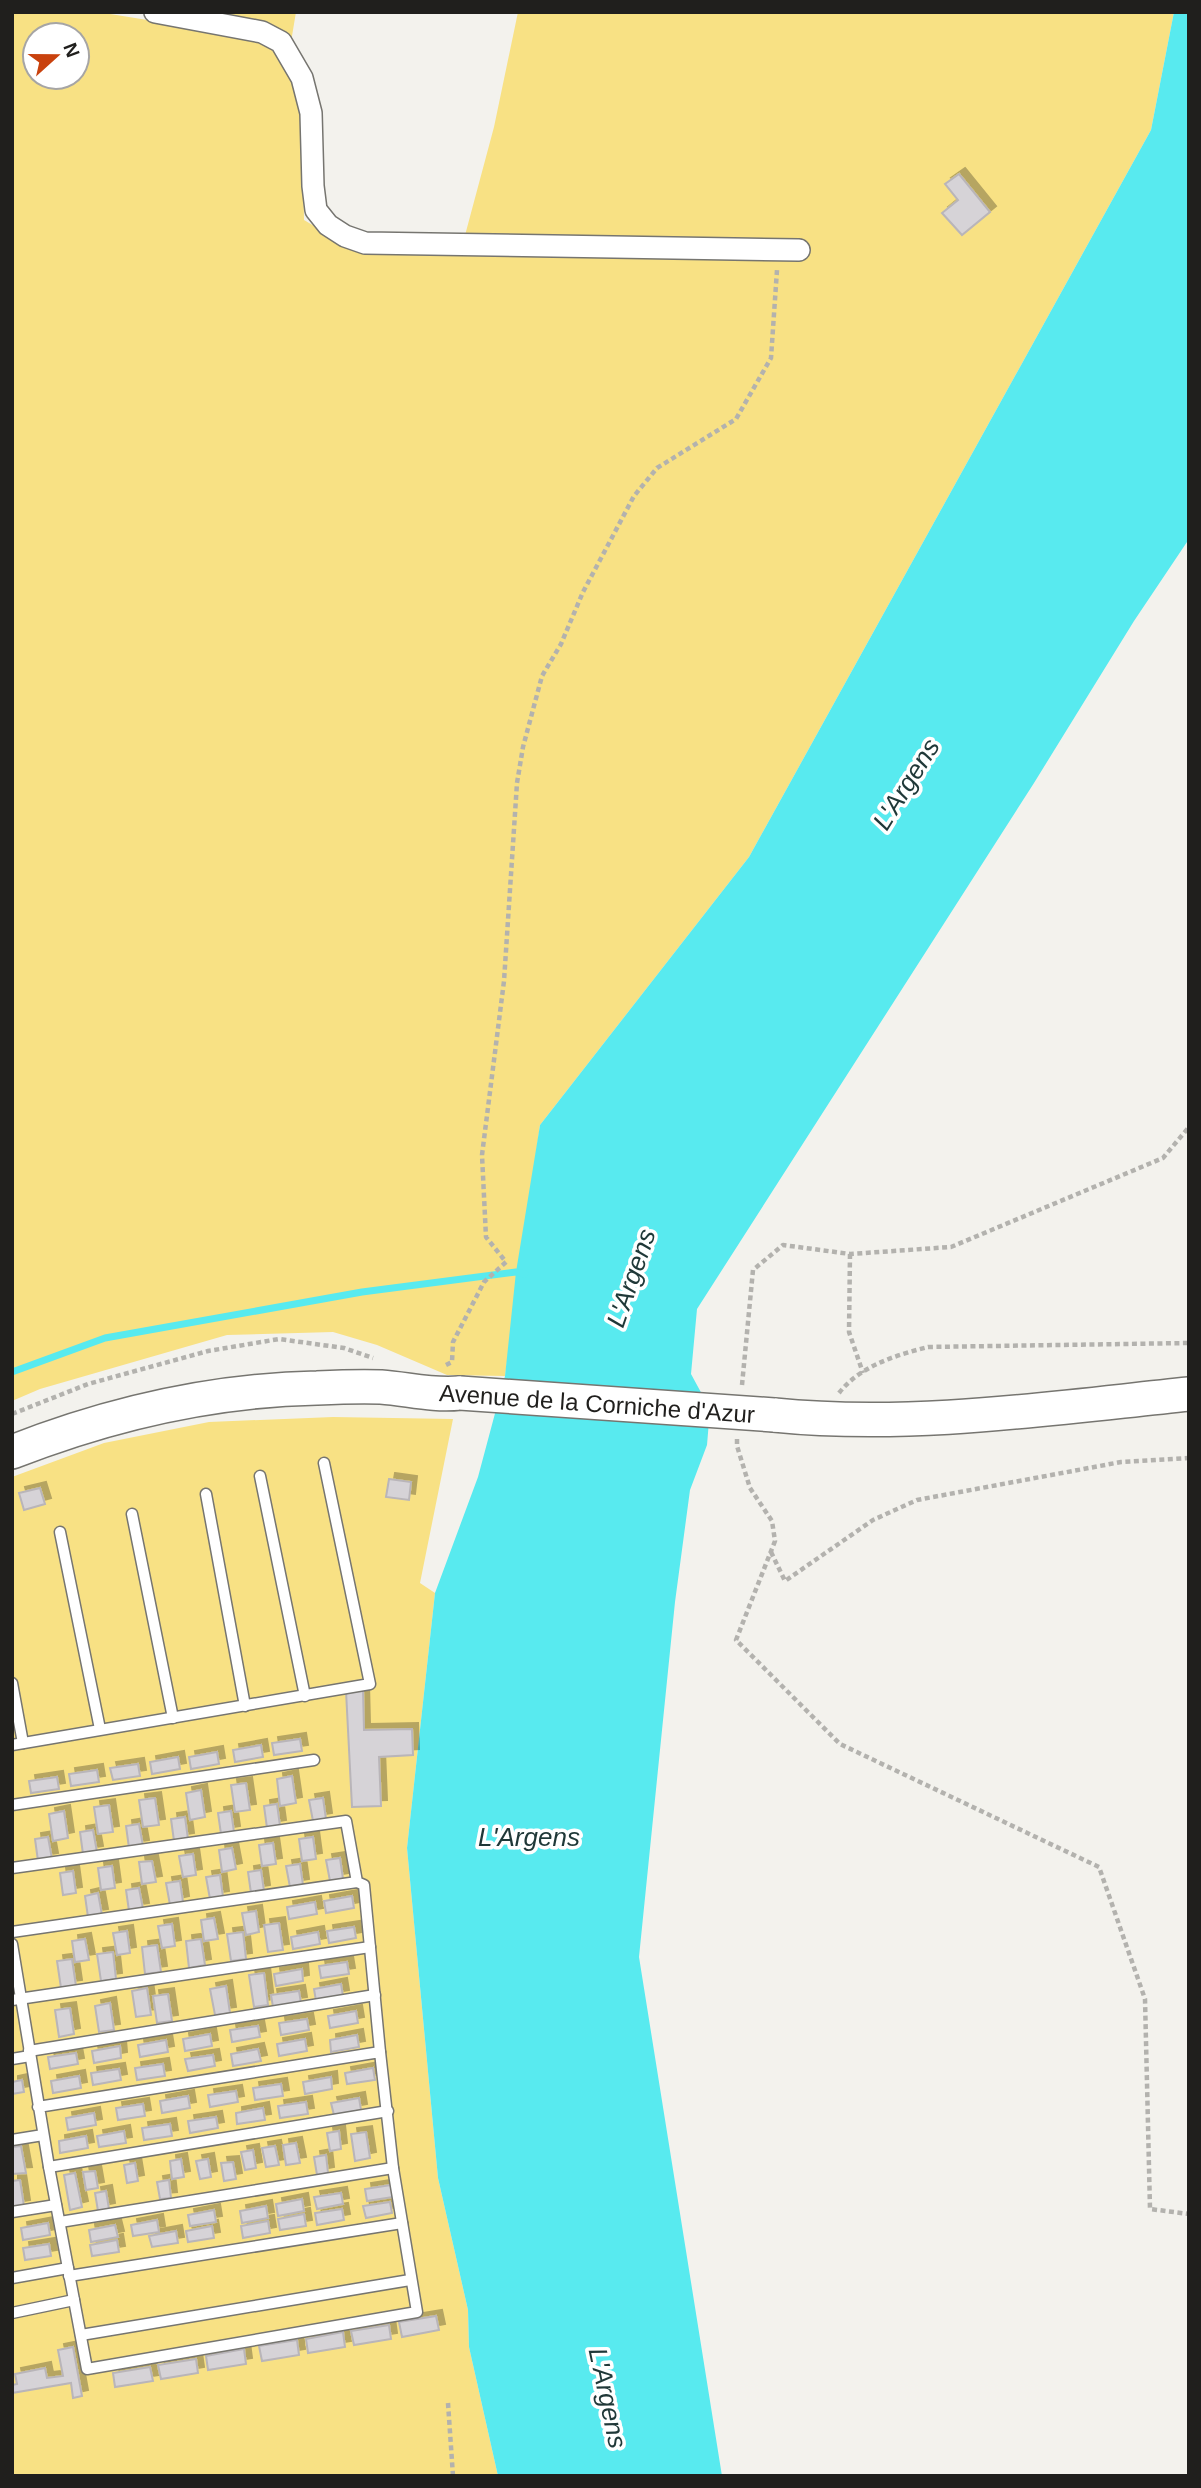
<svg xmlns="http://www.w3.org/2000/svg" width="1201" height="2488" font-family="Arial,sans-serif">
<defs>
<filter id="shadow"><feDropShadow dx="6" dy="-6" stdDeviation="0" flood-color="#0004"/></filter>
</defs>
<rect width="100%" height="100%" fill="#f3f2ed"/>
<g fill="#f8e184" fill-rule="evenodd">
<path d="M12,12h86l154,25 32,21 18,43 2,119 56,33 100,1 34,-127 24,-115h656l-23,118 -402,727 -209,268 -35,251 -58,-1 -70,-30 -44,-13 -106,3 -187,54 -28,12zM35,35h42v42h-42z"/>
<polygon points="214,12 296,12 291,42 262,22"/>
<polygon points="333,1417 453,1419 420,1583 435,1593 407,1848 438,2178 468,2310 469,2347 498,2476 12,2476 12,1477 104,1443 209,1422"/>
</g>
<polygon fill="#58eaef" points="1174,12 1189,12 1189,539 1134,621 1034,783 697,1309 691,1374 710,1409 707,1445 690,1490 675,1602 639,1957 722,2476 498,2476 469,2347 468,2310 438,2178 407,1848 435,1593 478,1477 505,1376 516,1272 540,1125 749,857 1151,130"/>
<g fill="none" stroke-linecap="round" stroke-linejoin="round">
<polyline stroke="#58eaef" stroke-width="7" points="12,1372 105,1338 362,1292 516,1272 525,1274"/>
</g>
<g fill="#d6d3d7" stroke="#b9b5b9" stroke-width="2" filter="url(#shadow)">
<polygon points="959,174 990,212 962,235 942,213 958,200 945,184"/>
<polygon points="389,1479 411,1482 409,1500 386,1497"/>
<polygon points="40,1488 45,1504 24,1510 19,1493"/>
<polygon points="363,1690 364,1730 412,1729 413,1755 379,1757 381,1806 352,1807 346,1691"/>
<polygon points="300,1739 302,1751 274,1755 272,1743"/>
<polygon points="261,1745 263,1757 235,1762 233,1750"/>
<polygon points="217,1752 219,1764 191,1769 189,1757"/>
<polygon points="178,1757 180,1769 152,1774 150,1762"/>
<polygon points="138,1764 140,1776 113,1780 110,1768"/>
<polygon points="97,1770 99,1782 71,1786 69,1774"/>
<polygon points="292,1776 296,1803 280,1806 277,1779"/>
<polygon points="57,1777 59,1789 31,1793 29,1781"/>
<polygon points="246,1783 250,1810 235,1812 231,1785"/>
<polygon points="201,1790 205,1817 190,1820 186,1793"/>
<polygon points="155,1798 159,1825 143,1827 139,1800"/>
<polygon points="323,1798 326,1819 313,1821 309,1800"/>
<polygon points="277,1804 280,1826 267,1828 264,1806"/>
<polygon points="109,1805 113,1832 98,1834 94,1807"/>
<polygon points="64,1811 68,1838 53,1841 49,1814"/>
<polygon points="231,1811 234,1832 221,1834 218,1813"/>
<polygon points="185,1817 188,1839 174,1841 171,1819"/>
<polygon points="139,1824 143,1846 129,1848 126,1826"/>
<polygon points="93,1830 97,1852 83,1854 80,1832"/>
<polygon points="48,1837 52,1859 38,1861 35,1839"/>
<polygon points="313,1837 316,1859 302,1861 299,1839"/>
<polygon points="273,1843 276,1864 262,1866 259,1845"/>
<polygon points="232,1848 236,1869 222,1872 219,1850"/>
<polygon points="193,1854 196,1875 183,1877 179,1856"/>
<polygon points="340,1858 343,1879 330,1881 326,1860"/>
<polygon points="152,1861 156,1882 142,1884 139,1862"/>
<polygon points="300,1864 303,1885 290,1887 286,1866"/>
<polygon points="112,1866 115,1888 101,1890 98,1868"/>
<polygon points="261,1870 264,1891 251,1893 248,1872"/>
<polygon points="73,1871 76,1893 63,1895 60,1873"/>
<polygon points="220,1875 223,1897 210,1899 206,1877"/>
<polygon points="180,1881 183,1902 170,1905 166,1883"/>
<polygon points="139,1888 143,1909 129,1911 126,1890"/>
<polygon points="98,1893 102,1915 88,1917 85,1896"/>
<polygon points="352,1896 354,1908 326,1913 324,1901"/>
<polygon points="315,1902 317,1914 289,1919 287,1907"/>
<polygon points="256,1911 259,1932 246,1935 242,1913"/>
<polygon points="214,1918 218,1939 204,1941 201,1920"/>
<polygon points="279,1923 283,1950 268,1952 264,1925"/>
<polygon points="172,1924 175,1946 162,1948 158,1926"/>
<polygon points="354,1927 356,1938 329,1943 327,1931"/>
<polygon points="127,1931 130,1953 117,1955 113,1933"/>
<polygon points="243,1932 246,1959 231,1961 227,1934"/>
<polygon points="318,1932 320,1944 293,1949 291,1937"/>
<polygon points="85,1939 89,1960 75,1962 72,1941"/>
<polygon points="201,1939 205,1965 189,1968 186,1941"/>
<polygon points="157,1945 161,1972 145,1974 142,1947"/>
<polygon points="113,1952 116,1979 101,1981 97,1954"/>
<polygon points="72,1959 76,1986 61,1988 57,1961"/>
<polygon points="347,1962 349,1974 321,1978 319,1966"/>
<polygon points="302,1969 303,1981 276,1986 274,1974"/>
<polygon points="264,1973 268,2005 254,2007 249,1975"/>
<polygon points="341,1984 343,1996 316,2001 314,1989"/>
<polygon points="226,1986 230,2013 215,2015 210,1989"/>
<polygon points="147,1988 151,2015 136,2017 132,1991"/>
<polygon points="299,1991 301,2003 273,2007 271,1995"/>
<polygon points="168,1994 172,2021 157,2023 153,1996"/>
<polygon points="110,2003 114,2030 99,2032 95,2006"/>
<polygon points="70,2008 74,2034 59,2037 55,2010"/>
<polygon points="356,2011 358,2023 330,2028 328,2016"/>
<polygon points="307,2019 309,2030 281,2035 279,2023"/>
<polygon points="258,2026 260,2037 232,2042 230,2030"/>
<polygon points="210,2034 212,2046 185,2051 183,2039"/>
<polygon points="357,2035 359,2047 331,2052 330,2040"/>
<polygon points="305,2039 307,2051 279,2056 277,2044"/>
<polygon points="166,2040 168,2052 140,2057 138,2045"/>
<polygon points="120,2046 121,2058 94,2063 92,2051"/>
<polygon points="258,2049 261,2061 233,2066 231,2054"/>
<polygon points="76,2053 78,2064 50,2069 48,2057"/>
<polygon points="213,2055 215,2066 188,2071 185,2059"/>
<polygon points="163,2064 165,2076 137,2080 135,2068"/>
<polygon points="373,2068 375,2080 347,2084 345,2073"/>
<polygon points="119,2069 121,2080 93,2085 91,2073"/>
<polygon points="79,2076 81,2088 53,2093 51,2081"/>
<polygon points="331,2077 332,2089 305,2094 303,2082"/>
<polygon points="22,2080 24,2092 12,2094 12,2082"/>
<polygon points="281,2084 283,2096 255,2100 253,2088"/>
<polygon points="236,2091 238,2102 210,2107 208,2095"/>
<polygon points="188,2096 190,2108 162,2113 160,2101"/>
<polygon points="359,2098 361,2110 334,2115 331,2103"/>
<polygon points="306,2102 308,2114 280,2118 278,2106"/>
<polygon points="143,2104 145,2116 118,2120 116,2108"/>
<polygon points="263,2108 265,2120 237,2124 236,2113"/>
<polygon points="94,2113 96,2125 68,2130 66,2118"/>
<polygon points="216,2117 218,2128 190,2133 188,2121"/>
<polygon points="170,2124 172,2136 144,2140 142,2128"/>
<polygon points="124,2131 126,2143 99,2147 97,2136"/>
<polygon points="339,2131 341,2149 330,2151 327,2133"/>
<polygon points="366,2132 370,2158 355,2161 351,2134"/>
<polygon points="86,2136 88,2148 60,2153 59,2141"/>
<polygon points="296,2143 300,2163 286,2165 283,2145"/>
<polygon points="21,2146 26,2173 12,2174 12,2147"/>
<polygon points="275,2146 279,2165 266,2167 262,2148"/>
<polygon points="253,2150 256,2168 245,2170 241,2152"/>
<polygon points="326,2155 328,2173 317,2175 314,2157"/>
<polygon points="181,2159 184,2177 172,2179 170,2161"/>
<polygon points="208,2159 211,2177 200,2179 196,2161"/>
<polygon points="233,2162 236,2179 224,2181 221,2163"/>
<polygon points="135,2163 138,2181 127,2183 124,2165"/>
<polygon points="95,2171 98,2188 86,2190 83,2172"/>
<polygon points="75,2173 82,2207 70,2210 64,2175"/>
<polygon points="20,2180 24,2206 12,2208 12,2181"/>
<polygon points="169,2180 171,2198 160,2199 157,2182"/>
<polygon points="391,2185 393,2197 367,2201 365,2189"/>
<polygon points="106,2191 109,2209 98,2211 95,2193"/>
<polygon points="341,2193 343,2204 317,2209 314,2197"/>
<polygon points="302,2199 304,2211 278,2216 276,2204"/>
<polygon points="390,2202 392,2213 366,2218 363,2206"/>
<polygon points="266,2206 268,2218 242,2223 240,2211"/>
<polygon points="342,2209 344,2220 317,2225 315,2213"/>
<polygon points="214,2210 216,2222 190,2226 188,2215"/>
<polygon points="304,2214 306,2226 280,2230 278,2219"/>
<polygon points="157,2220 159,2232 133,2236 131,2225"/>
<polygon points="268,2221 270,2233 243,2238 241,2226"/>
<polygon points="48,2223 50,2235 23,2240 21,2228"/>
<polygon points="115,2225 118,2237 91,2242 89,2230"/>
<polygon points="212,2226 214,2238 188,2242 186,2231"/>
<polygon points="176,2231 178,2243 152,2247 149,2236"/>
<polygon points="117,2240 119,2252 92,2256 90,2245"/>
<polygon points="49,2244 51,2256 25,2260 23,2248"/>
<polygon points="436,2316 439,2330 402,2337 399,2322"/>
<polygon points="389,2325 391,2339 354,2345 351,2331"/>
<polygon points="343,2332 345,2347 308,2353 306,2339"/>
<polygon points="297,2340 299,2355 262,2361 259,2346"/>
<polygon points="73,2347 82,2396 73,2398 71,2383 12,2393 12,2385 17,2384 15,2374 45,2368 47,2378 63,2376 58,2350"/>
<polygon points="244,2349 246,2364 208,2370 206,2356"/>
<polygon points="196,2359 198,2373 161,2379 158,2365"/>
<polygon points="150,2367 153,2381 115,2387 113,2373"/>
</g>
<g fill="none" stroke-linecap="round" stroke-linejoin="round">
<defs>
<g id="lane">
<polyline points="260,1476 305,1696"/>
<polyline points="206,1494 245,1706"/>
<polyline points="132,1514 173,1718"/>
<polyline points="60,1532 100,1729"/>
<polyline points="12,1683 23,1743"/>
<polyline points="12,1745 370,1684 324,1463"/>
<polyline points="12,1805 314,1760"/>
<polyline points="12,1868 346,1821 357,1882 364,1885 380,2052"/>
<polyline points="12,1932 357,1882"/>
<polyline points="12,1944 49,2167 87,2369 417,2312 393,2168 380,2052 38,2107"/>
<polyline points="12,2000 370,1947"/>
<polyline points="29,2051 375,1995"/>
<polyline points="12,2059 30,2056"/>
<polyline points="12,2140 43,2135"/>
<polyline points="49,2167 388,2111"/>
<polyline points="12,2212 56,2205"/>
<polyline points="60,2222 393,2168"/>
<polyline points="69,2276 402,2223"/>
<polyline points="12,2278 68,2268"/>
<polyline points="12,2313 74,2300"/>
<polyline points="81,2335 410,2280"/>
</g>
<polyline id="street" points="155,12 262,32 281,42 302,78 311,113 313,186 316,210 328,225 345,236 365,243 799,250"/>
<g id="primary">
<path d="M774,1415c137,14 278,-7 415,-21"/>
<path d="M12,1452c97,-38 201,-62 305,-64 21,-1 43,-2 64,-1 27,2 52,9 79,6"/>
</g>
</defs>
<use href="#lane" stroke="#767570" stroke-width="13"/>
<use href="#street" stroke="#767570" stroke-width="24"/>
<use href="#primary" stroke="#767570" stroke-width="36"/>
<g stroke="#b3b2ae" stroke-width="4.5" stroke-dasharray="5 3.5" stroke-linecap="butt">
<polyline points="850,1254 849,1332 863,1373"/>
<polyline points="446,1365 452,1362 453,1342 484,1282 506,1262 486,1237 482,1155 504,981 517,783 523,747 542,676 561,644 583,592 634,496 657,468 736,419 771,358 777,270"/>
<polyline points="742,1385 753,1270 783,1245 850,1254 951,1247 1163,1158 1189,1127"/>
<path d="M839,1393c21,-27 57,-38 89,-46l261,-4"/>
<polyline points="12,1414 88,1384 208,1351 279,1339 344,1348 373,1358"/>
<polyline points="737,1439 737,1446 750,1488 772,1521 775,1541 736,1640 840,1744 1099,1867 1145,1999 1150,2209 1189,2214"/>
<polyline points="771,1552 785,1581 873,1520 917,1500 1121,1462 1189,1458"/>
<polyline points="448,2403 453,2476"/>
</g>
<use href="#lane" stroke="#fff" stroke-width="10"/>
<use href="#street" stroke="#fff" stroke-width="21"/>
<use href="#primary" stroke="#fff" stroke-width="33"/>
<defs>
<polyline id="primary-bridge" points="460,1393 774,1415"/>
</defs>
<use href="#primary-bridge" stroke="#767570" stroke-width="36" stroke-linecap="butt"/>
<use href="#primary-bridge" stroke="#fff" stroke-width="33"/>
</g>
<g text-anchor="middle" stroke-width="7" stroke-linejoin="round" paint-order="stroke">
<g font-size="24" fill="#201f1d" stroke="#fff">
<text transform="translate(597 1404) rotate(4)" y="8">Avenue de la Corniche d'Azur</text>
</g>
<g font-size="26" font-style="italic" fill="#1f3838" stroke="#fff">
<text transform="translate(906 784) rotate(-58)" y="9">L'Argens</text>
<text transform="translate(631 1278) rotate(-71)" y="9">L'Argens</text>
<text x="529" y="1846">L'Argens</text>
<text transform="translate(608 2398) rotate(78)" y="9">L'Argens</text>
</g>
</g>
<rect width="1201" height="2488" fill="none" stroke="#201f1d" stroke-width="28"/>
<g transform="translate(56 56) rotate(69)"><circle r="33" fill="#ffffff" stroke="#a6a5a5" stroke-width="2"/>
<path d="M0-5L12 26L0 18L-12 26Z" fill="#c9420e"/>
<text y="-10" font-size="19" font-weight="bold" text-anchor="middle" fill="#201f1d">N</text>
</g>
</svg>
